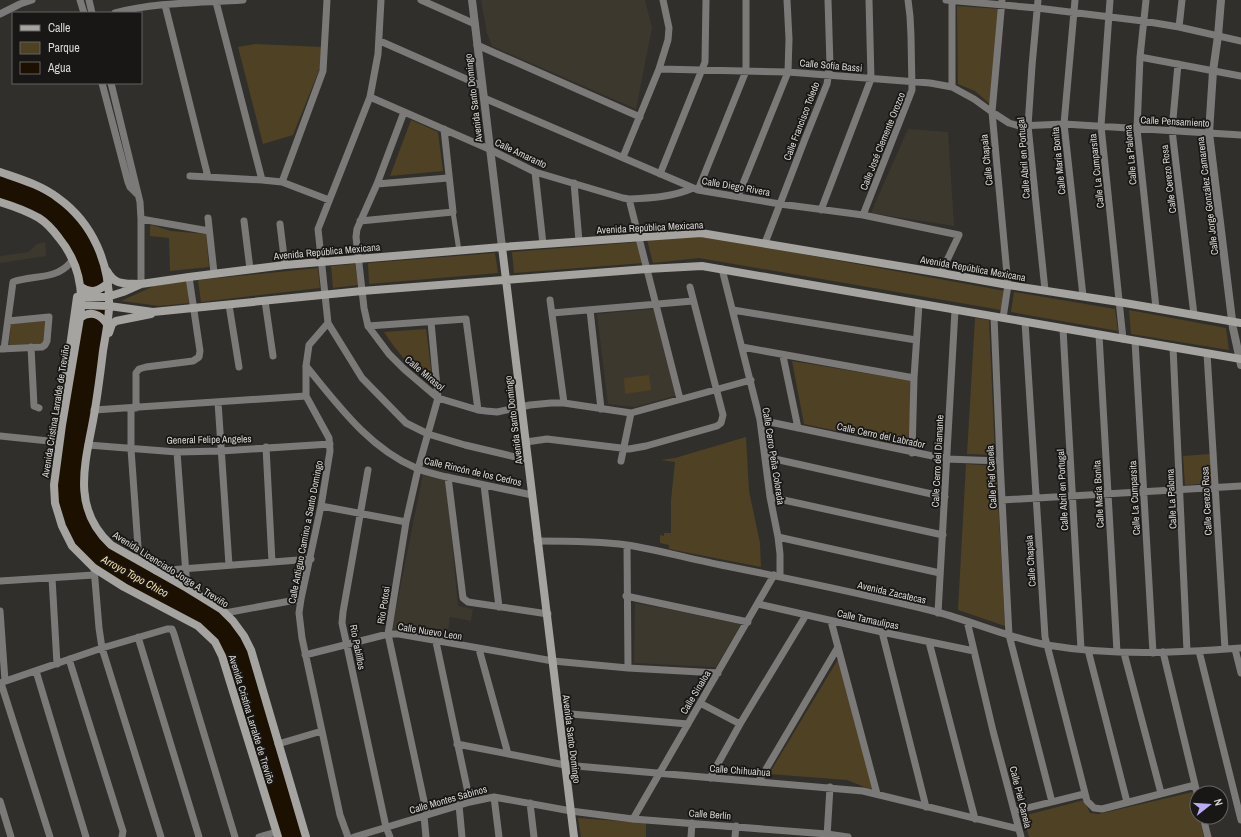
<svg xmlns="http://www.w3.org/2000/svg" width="1241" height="837" font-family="'Archivo Narrow',sans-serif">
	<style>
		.built { fill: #3d382e }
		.green { fill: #4f4124 }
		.water { fill: #1c1100 }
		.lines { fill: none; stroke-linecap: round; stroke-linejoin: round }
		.pedestrian { stroke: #7b7a78; stroke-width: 5 }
		.minor { stroke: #7b7a78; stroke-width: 7 }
		.tertiary { stroke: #7b7a78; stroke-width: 8 }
		.secondary { stroke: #a6a4a0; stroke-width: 8 }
		.labels { text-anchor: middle; stroke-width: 3.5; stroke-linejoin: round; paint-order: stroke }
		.street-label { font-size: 10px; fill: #d8d6d3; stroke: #181715 }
		.water-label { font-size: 11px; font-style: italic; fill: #fbdfa6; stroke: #181715 }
	</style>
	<rect width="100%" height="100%" fill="#312f2b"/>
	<path class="built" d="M481,0H645L652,28L636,109L492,46L487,33Z
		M908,129L948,132L954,226L871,213Z
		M45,242L46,256L0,263V256L29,252L37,244Z
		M654,309L677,395L635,407L608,404L597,314Z
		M423,474L446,479L458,606L473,609L471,621L450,617L447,638L392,629Z
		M635,603L662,608L741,624L716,667L634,663Z"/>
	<path class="green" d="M957,6L1000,9L991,105L975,91L958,84Z
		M255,44L322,47V63L293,135L263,144L238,47Z
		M411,120L438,132L443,171L390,176Z
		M152,225L171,231L206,234L209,267L170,271L169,238L150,236V226Z
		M703,236L1005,291L1001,310L699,258L653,263L647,240Z
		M638,242L644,263L514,273L512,252Z
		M495,253L498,273L369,284L368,263Z
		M355,264L358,285L333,288L331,266Z
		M318,268L320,288L201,302L198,280Z
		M187,281L189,303L160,306L121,301L154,286Z
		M1014,292L1115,309L1118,331L1011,312Z
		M1129,310L1226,328L1229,350L1131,334Z
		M975,318L989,320L995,455L967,454Z
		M48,320L45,343L9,345L11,324Z
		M426,329L433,384C415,374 395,349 384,332Z
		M792,361L912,381L908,446L804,424Z
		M649,375L651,390L625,394L624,378Z
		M746,437L749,491L760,543L761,567L669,549V545L660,543V535L664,536V533H671V500L675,462L661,460L675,458Z
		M1210,454L1212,483L1185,485L1183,456Z
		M966,464L996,466L1005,626L958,610Z
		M840,656L875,791L847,780L769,774Z
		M1193,792L1197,808V817H1199L1204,837H1029L1023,816L1084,800L1090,813L1099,814Z
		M578,818L646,823V837H581Z"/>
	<path class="water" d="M0,172L53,195L95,241L109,297L84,495L102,537L221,609L244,636L306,837H278L222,656L205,631L124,587L76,551L55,503L79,275L48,225L0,202Z"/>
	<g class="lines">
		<path class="pedestrian" d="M453,212L459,251"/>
		<path class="minor" d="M80,0L84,13
			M89,0L92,13
			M381,0L378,54L370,97L318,229L328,323L362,378L406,423L428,434L465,445L528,460
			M421,0L475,24
			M946,0L1037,8L1143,21L1179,27L1241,41
			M1002,0L992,112L1008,285L1003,318
			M1038,0L1032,66L1028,126L1045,290
			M1075,0L1064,124L1083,296
			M1110,0L1101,126L1123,339
			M1146,0L1140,57L1137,129L1156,308
			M952,1V87
			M216,2L262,180
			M165,5L208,177
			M115,13C156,2 200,3 243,0
			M0,14L20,4L32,0
			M1179,27L1182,0
			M380,41L482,86
			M477,45L640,117
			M1140,57L1241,76
			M1178,64L1172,130L1194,315
			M659,69L788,72L930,83L952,87L974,99L992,112L1009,123L1019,126L1064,124L1241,135
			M102,83L128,182L130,187L137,194
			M111,83L140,202L141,219V284
			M370,97L489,149L535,172L623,198L629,199C650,198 673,197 693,188
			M484,98L698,190L780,204L863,215L959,235L941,273
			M404,112L377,184L357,229L356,237L364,308L368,326L389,354L404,369L438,398L478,410L486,411L497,412L530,405L551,403H564L631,413L751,380
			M623,157L659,69L668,40L669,28L663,0
			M535,172L543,244
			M660,174L705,62L706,0
			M190,176L262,180L282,182L329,200
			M282,182L323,71L327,0
			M574,183L579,241
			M377,184L448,178
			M698,190L746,71V0
			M738,196L788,72L789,39L787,0
			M629,199L680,399
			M821,210L871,79L869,0
			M863,215L912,90L911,36L910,16L908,0
			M208,218L214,273
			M141,219L209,231
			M244,221L250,269
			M360,221L453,212L444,129
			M280,224L285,265
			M765,243L805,139L827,84L830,65L828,0
			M722,269L760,420L770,497L778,537L780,554V577
			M550,300L564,403
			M265,301L273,356
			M229,305L239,367
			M590,310L601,409
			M733,310L916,340
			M552,313L693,301
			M994,317L1000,461L1009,635L1052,802
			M1025,322L1045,637L1087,801L1094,808L1102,809L1195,785
			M328,323L309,345L306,366V396L329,438L330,451L321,506L301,599L299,613L302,638L340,815L348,837
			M368,326L466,319L478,410
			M1063,329L1081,649
			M1099,335L1117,652
			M1135,341L1153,653
			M31,347L34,406L39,408
			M742,347L914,378
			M1173,347L1187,651
			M0,349L42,347L45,345L47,341L49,317L8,321
			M4,349L13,282C32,275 56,280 70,263
			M1207,353L1225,649
			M783,356L798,428
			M306,366C338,405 369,448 416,468C430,474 446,477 461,480C484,485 508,490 532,495
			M218,402L229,565
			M131,408V449L139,561
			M136,408V373L139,369L146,367L193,361L199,357L200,351L189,277
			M94,410L306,396
			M760,420L947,459L1000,461
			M0,436L59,442
			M526,442L547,439L629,449L646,446L717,426L721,423L723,415L690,287
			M88,445L177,452L221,451L330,444
			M266,447L272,562
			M177,452L187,588
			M912,453L914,378L919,304
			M766,457L945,497
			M621,461L631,413
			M368,470L343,612L342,623L386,827L390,837
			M448,477L463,598L468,602L548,614
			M484,485L499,607
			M770,497L943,535
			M1002,500L1241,486
			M321,506L406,522
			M778,537L940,573
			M537,541C567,541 598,541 627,545C660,550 693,560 726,566C796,580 867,595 937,612C974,622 1009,638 1047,645C1112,656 1176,653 1241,648
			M627,545L628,668
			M94,568L99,628L102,648L161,837
			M156,571L311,559
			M52,578L57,664
			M0,581L94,575
			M626,596L748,622
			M758,604L882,632L974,651
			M0,611L5,681
			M225,613L301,599
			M938,613L955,310
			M831,621L877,794
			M967,621L993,731L1021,837
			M882,632L926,807
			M138,637L199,837
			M436,642L470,802
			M929,642L975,819
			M479,649L508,754
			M1235,649L1241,673
			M1088,650L1127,802
			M1199,651L1241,820
			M1163,652L1197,793
			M1124,653L1161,793
			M305,655L388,634H399L553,661L628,668L718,673
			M69,659L121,825L123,831L122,837
			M36,671L86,837
			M0,683L102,648L167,629H172L174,634L235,837
			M1,683L50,837
			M700,703L740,724
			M559,713L688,724
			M278,744L322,731
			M457,744L565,765L863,791L1019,829
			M710,778L740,724L806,615
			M759,781L838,647
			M494,797L499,837
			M0,801L11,837
			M530,803L534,837
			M459,805L462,837
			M1015,811L1084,794
			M427,815L388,634L406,522L418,469L438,398L431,322
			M424,816L426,837
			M1203,817L1208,837
			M633,819L774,575
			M259,837L276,832
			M354,837L470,802L494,797L571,811L633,819L827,834L848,837
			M691,837L692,823
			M735,837L736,826
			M827,837L830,787"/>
		<path class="tertiary" d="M472,0L502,247
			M1221,0L1218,36L1213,71L1209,133L1233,328L1241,365"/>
		<path class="secondary" d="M0,172C20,179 41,185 58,198C93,223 110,264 109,306C109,319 105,338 103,351C100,376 97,401 92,426C83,471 74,511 111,545L187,588L221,609L233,621L244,636L251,650L306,837
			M0,202C13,206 27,211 39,218C47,223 53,230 59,238C78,261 84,288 80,318L62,425L54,485L55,503L62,526L72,546L94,568L124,587L198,626L215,642L222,656L278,837
			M502,247L574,837
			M107,271C115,286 125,283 140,284
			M81,287C91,294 99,291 108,283
			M82,297H107L123,292L141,284L189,277L285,265L502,247L701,233L941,273L1008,285L1119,302L1241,323
			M82,305L109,306L153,312L362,291L647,269L702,266L1241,359
			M80,318C90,310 100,314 107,324
			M109,333L112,324L116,321L151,314
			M66,375L77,297"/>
	</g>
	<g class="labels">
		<g class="street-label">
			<text transform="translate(831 65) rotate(5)" y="4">Calle Sofía Bassi</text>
			<text transform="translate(473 98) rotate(-97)" y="4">Avenida Santo Domingo</text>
			<text transform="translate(801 121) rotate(-69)" y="4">Calle Francisco Toledo</text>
			<text transform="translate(1175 121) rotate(3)" y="4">Calle Pensamiento</text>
			<text transform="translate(882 141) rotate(-68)" y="4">Calle José Clemente Orozco</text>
			<text transform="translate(521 153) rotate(25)" y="4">Calle Amaranto</text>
			<text transform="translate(1130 155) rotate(-95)" y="4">Calle La Paloma</text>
			<text transform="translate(1023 158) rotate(-94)" y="4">Calle Abril en Portugal</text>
			<text transform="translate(986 160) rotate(-96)" y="4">Calle Chapala</text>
			<text transform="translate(1058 161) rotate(-96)" y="4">Calle María Bonita</text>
			<text transform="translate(1096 171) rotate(-96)" y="4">Calle La Cumparsita</text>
			<text transform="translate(1168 179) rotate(-97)" y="4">Calle Cerezo Rosa</text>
			<text transform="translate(736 186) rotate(10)" y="4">Calle Diego Rivera</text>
			<text transform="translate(1207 196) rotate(-97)" y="4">Calle Jorge González Camarena</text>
			<text transform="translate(650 227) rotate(-3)" y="4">Avenida República Mexicana</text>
			<text transform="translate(327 251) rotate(-5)" y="4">Avenida República Mexicana</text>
			<text transform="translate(973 268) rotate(10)" y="4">Avenida República Mexicana</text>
			<text transform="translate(425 373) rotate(40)" y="4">Calle Mirasol</text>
			<text transform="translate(55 411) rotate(-81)" y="4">Avenida Cristina Larralde de Treviño</text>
			<text transform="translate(513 420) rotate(-97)" y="4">Avenida Santo Domingo</text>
			<text transform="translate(881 435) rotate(12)" y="4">Calle Cerro del Labrador</text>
			<text transform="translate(209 439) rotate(-1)" y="4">General Felipe Angeles</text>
			<text transform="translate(774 456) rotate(81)" y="4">Calle Cerro Peña Colorada</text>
			<text transform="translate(937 461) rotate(-87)" y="4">Calle Cerro del Diamante</text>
			<text transform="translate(473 471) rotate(13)" y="4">Calle Rincón de los Cedros</text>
			<text transform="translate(991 477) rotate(-93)" y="4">Calle Piel Canela</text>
			<text transform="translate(1062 490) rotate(-93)" y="4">Calle Abril en Portugal</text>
			<text transform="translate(1098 494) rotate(-93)" y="4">Calle María Bonita</text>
			<text transform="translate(1134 498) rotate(-93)" y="4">Calle La Cumparsita</text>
			<text transform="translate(1171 499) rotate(-93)" y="4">Calle La Paloma</text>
			<text transform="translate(1206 501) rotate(-93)" y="4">Calle Cerezo Rosa</text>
			<text transform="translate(305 532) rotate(-79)" y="4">Calle Antiguo Camino a Santo Domingo</text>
			<text transform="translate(1030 561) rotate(-94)" y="4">Calle Chapala</text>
			<text transform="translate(171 569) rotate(32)" y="4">Avenida Licenciado Jorge A. Treviño</text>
			<text transform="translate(892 592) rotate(13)" y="4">Avenida Zacatecas</text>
			<text transform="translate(383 605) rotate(-81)" y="4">Rio Potosi</text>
			<text transform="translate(868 619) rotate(12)" y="4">Calle Tamaulipas</text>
			<text transform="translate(430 631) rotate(9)" y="4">Calle Nuevo Leon</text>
			<text transform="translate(358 647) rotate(79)" y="4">Rio Pablillos</text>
			<text transform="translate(695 692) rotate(-59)" y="4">Calle Sinaloa</text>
			<text transform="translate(252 719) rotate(73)" y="4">Avenida Cristina Larralde de Treviño</text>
			<text transform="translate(572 739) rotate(83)" y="4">Avenida Santo Domingo</text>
			<text transform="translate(740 770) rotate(4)" y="4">Calle Chihuahua</text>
			<text transform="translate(1021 797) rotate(76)" y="4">Calle Piel Canela</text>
			<text transform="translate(448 799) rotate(-16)" y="4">Calle Montes Sabinos</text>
			<text transform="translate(710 814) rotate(4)" y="4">Calle Berlín</text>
		</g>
		<g class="water-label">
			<text transform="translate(135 576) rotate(29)" y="4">Arroyo Topo Chico</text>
		</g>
	</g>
	<rect x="12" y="12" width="130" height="72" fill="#181715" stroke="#656361"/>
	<rect x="20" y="25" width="20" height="6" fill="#a6a4a0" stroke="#656361"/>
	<text x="48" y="32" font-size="12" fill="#d8d6d3">Calle</text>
	<rect x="20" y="42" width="20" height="12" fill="#4f4124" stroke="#656361"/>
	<text x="48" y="52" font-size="12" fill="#d8d6d3">Parque</text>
	<rect x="20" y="62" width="20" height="12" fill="#1c1100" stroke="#656361"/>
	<text x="48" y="72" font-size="12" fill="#d8d6d3">Agua</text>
	<g transform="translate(1209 805) rotate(73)"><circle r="19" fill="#181715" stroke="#656361"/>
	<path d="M0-3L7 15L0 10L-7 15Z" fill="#bcaaf6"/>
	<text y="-6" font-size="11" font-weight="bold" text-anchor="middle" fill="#d8d6d3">N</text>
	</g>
</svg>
